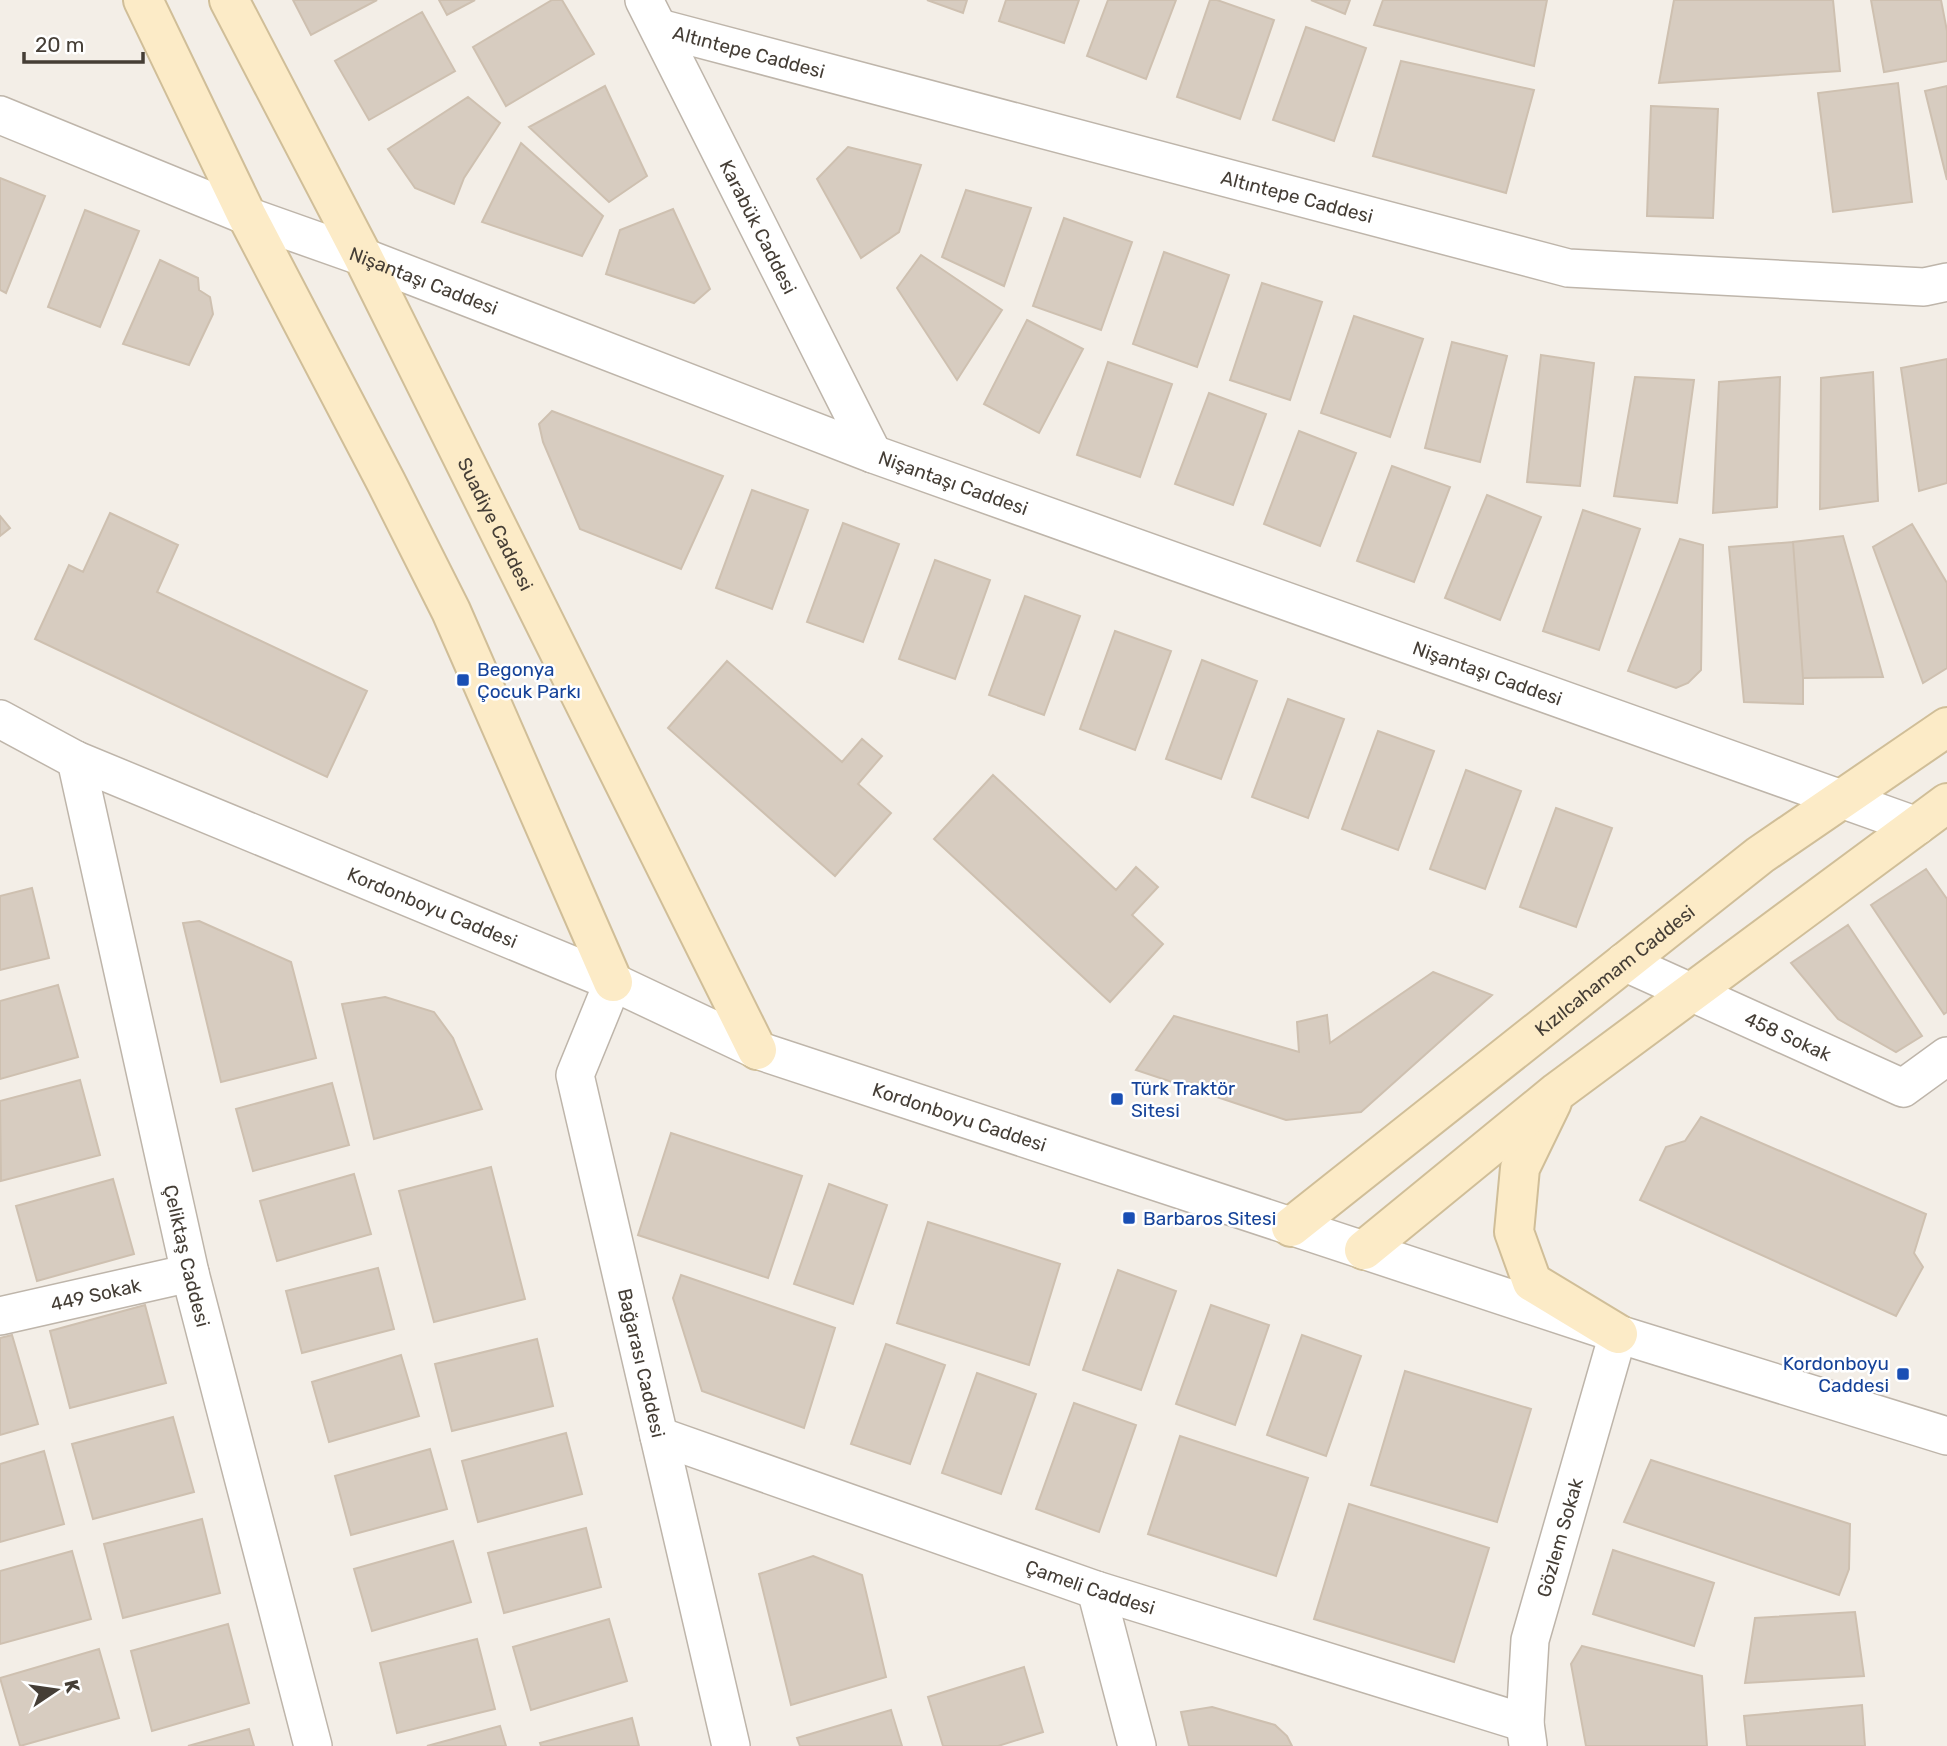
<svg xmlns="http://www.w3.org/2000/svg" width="1947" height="1746" font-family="Rubik,sans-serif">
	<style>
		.building { fill: #d7ccc0; stroke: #cec0b0; stroke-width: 2 }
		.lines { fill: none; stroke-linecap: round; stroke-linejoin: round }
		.street-casing { stroke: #beb5aa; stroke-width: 40 }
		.secondary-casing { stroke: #d0be98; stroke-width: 42 }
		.street { stroke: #fff; stroke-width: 37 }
		.secondary { stroke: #fcebc7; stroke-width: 38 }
		.transit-dot { fill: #1a4fb4; stroke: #fff; stroke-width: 2.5 }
		.labels { text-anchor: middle; stroke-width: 5; stroke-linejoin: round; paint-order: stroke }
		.street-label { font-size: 19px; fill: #453e36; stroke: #fff }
		.transit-label { font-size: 19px; fill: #164399; stroke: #fff; text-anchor: start }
	</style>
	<rect width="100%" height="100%" fill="#f3eee7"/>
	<path class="building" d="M293,0H377L311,35Z
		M439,0H475L447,15Z
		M552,0H562L594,54L506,106L473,47Z
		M927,0H967L963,13Z
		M1006,0H1079L1064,43L999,21Z
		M1108,0H1176L1146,79L1087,56Z
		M1210,0H1217L1274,20L1240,119L1177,97Z
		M1311,0H1350L1345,14Z
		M1383,0H1547L1534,66L1374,25Z
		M1674,0H1833L1840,71L1659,83Z
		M1871,0H1941L1947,31V61L1884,72Z
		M422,12L455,71L369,120L335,61Z
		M1306,27L1366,48L1334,141L1273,120Z
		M1401,61L1534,90L1506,193L1373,156Z
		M1898,83L1912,202L1833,212L1818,93Z
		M605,86L647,176L609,202L529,127Z
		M1947,86V180L1925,91Z
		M468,97L500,123L464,178L454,204L415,188L388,149Z
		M1651,106L1718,109L1713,218L1647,216Z
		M521,143L603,216L582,256L482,222Z
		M848,147L921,165L899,232L861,258L817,179Z
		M0,178L45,196L6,293L0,290Z
		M966,190L1031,208L1004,286L942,257Z
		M673,209L710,289L694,303L606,274L620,230Z
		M85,210L139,231L100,327L48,307Z
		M1064,218L1132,242L1101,330L1033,306Z
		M1164,252L1229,275L1197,367L1133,344Z
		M921,255L1002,310L957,380L897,288Z
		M160,260L198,278L199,290L210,297L213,314L189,365L123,344Z
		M1262,283L1322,302L1290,400L1230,380Z
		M1354,316L1423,339L1390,437L1321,413Z
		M1027,320L1083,349L1039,433L984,404Z
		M1452,342L1507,356L1480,462L1425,448Z
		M1541,355L1594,363L1580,486L1527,482Z
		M1947,359V483L1919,491L1901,368Z
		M1108,362L1172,384L1140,477L1077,455Z
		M1873,372L1878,501L1820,509L1821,378Z
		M1635,377L1694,380L1677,503L1614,496Z
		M1780,377L1777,507L1713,513L1719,382Z
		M1209,393L1266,414L1233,505L1175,484Z
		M552,411L723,476L681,569L580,529L543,442L539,424Z
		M1299,431L1356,453L1320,546L1264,524Z
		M1392,466L1450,487L1414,582L1357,561Z
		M752,490L808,510L772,609L716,588Z
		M1487,495L1541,517L1500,620L1445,598Z
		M1583,510L1640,529L1599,650L1543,631Z
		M110,513L178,545L157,592L367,691L327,777L35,639L69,565L83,572Z
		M0,516L10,528L0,536Z
		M843,523L899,544L863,642L807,622Z
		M1912,524L1947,583V668L1923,683L1873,547Z
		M1843,536L1883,677L1803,678L1793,542Z
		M1680,539L1703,545L1701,670L1688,683L1676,688L1628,671Z
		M1793,542L1803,678V704L1744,702L1729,547Z
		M935,560L990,580L955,679L899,659Z
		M1025,596L1080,616L1044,715L989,695Z
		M1115,631L1171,651L1135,750L1080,729Z
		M1202,660L1257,681L1221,779L1166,759Z
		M727,661L842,762L862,739L882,756L858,784L891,813L835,876L668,728Z
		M1288,699L1344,719L1308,818L1252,797Z
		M1378,731L1434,751L1398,850L1342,829Z
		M1466,770L1521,791L1485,889L1430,869Z
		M993,775L1116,890L1136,867L1158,887L1132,915L1163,944L1110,1002L934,839Z
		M1556,808L1612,828L1576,927L1520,907Z
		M1926,869L1947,899V1012L1944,1014L1871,905Z
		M32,888L49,958L0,970V896Z
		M199,921L291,962L316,1058L221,1082L183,923Z
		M1848,925L1922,1036L1896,1052L1838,1019L1791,963Z
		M1433,972L1492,995L1361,1112L1286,1120L1136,1070L1174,1016L1299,1052L1297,1022L1327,1015L1330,1043Z
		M58,985L78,1057L0,1079V1001Z
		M385,997L434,1012L453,1038L482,1109L374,1139L342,1004Z
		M80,1080L100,1155L1,1181L0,1101Z
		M332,1083L349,1145L253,1171L236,1109Z
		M1701,1117L1926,1214L1914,1253L1923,1267L1896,1316L1640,1200L1666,1147L1685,1141Z
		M671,1133L802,1176L768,1278L638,1235Z
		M491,1167L525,1299L434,1322L399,1191Z
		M354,1174L371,1234L277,1261L260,1201Z
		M113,1179L134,1254L37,1281L16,1206Z
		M829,1184L887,1205L853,1304L794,1284Z
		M928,1222L1060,1264L1029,1365L897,1323Z
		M378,1268L394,1329L302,1353L286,1291Z
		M1118,1270L1176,1291L1141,1390L1083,1370Z
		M681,1275L835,1328L804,1428L702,1391L673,1298Z
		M145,1305L166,1383L70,1408L50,1331Z
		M1211,1305L1269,1325L1235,1425L1176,1404Z
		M12,1335L38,1424L0,1435V1338Z
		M1302,1335L1361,1356L1326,1456L1267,1435Z
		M537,1339L553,1406L452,1431L435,1364Z
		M886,1344L945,1365L910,1464L851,1444Z
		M401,1355L419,1416L329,1442L312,1382Z
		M1405,1371L1531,1409L1497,1522L1371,1485Z
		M977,1373L1036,1394L1001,1494L942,1473Z
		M1074,1403L1136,1425L1099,1532L1036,1509Z
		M173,1417L194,1492L93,1519L72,1444Z
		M566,1433L582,1494L478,1522L462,1461Z
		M1180,1436L1308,1478L1276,1576L1148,1534Z
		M430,1449L447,1509L351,1535L335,1476Z
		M44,1451L64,1524L0,1542V1464Z
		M1651,1460L1850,1524L1849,1569L1839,1595L1624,1522Z
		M1349,1504L1489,1548L1454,1662L1314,1619Z
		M202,1519L220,1593L123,1618L104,1544Z
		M586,1528L601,1587L504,1613L488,1553Z
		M453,1541L471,1602L372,1631L354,1569Z
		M1613,1550L1714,1583L1694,1646L1593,1614Z
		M72,1551L91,1619L0,1644V1571Z
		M813,1556L862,1575L886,1677L791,1705L759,1574Z
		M1855,1612L1864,1676L1745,1683L1755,1618Z
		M609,1619L627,1681L531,1710L513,1647Z
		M228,1624L249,1703L152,1731L131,1651Z
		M477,1639L495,1709L397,1733L380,1663Z
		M1582,1646L1702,1676L1707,1746H1586L1571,1664Z
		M99,1649L119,1718L20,1746L0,1678Z
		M1024,1667L1043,1732L998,1746H943L928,1697Z
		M1862,1705L1865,1746H1747L1744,1716Z
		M1212,1707L1275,1725L1287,1736L1292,1746H1189L1181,1712Z
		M891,1710L902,1746H800L797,1738Z
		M632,1718L639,1746H541L540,1743Z
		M500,1726L506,1746H427Z
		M249,1729L254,1746H188Z"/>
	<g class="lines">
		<defs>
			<g id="street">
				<path id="s1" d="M644,0L873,454"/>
				<path id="s2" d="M659,28L1568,268L1924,287L1947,282"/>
				<path id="s3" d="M0,115L247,216L363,257L873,454L1917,826"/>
				<path id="s4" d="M0,719L76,760L613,982L757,1050L1618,1334L1947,1436"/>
				<path id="s5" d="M76,760L190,1273L313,1746"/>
				<path id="s6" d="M1624,962L1903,1088L1947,1056"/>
				<path id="s7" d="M613,982L575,1075L731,1746"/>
				<path id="s8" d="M0,1316L190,1273"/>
				<path id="s9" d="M659,1436L1096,1590L1525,1723"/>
				<path d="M1096,1590L1137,1746"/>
				<path id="s10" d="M1528,1745L1525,1723L1530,1640L1618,1334"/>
			</g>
			<g id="secondary">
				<path d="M143,0L247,216L386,482L451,611L613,982"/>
				<path id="s11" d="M229,0L363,257L757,1050"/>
				<path d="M1552,1102L1520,1168L1514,1232L1532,1282L1618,1334"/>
				<path id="s12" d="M1291,1227L1760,855L1947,727"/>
				<path d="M1364,1250L1557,1092L1947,803"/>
			</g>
		</defs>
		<use href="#street" class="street-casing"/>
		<use href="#secondary" class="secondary-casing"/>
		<use href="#street" class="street"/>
		<use href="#secondary" class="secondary"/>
	</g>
	<g class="transit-dot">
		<rect x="456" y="673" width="14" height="14" rx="3.5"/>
		<rect x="1110" y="1092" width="14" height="14" rx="3.5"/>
		<rect x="1122" y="1211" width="14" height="14" rx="3.5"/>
		<rect x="1896" y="1367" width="14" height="14" rx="3.5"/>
	</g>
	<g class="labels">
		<g class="street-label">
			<text dy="7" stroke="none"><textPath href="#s2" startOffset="93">Altıntepe Caddesi</textPath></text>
			<text dy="7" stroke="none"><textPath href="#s2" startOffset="660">Altıntepe Caddesi</textPath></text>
			<text dy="7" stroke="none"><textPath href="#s1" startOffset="254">Karabük Caddesi</textPath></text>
			<text dy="7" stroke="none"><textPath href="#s3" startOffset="455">Nişantaşı Caddesi</textPath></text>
			<text dy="7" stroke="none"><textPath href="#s3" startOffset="1022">Nişantaşı Caddesi</textPath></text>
			<text dy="7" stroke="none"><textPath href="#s11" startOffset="588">Suadiye Caddesi</textPath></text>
			<text dy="7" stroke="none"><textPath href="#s3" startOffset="1589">Nişantaşı Caddesi</textPath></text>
			<text dy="7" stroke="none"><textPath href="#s4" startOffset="472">Kordonboyu Caddesi</textPath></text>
			<text dy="7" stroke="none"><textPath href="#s12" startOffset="413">Kızılcahamam Caddesi</textPath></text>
			<text dy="7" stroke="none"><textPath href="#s6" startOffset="180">458 Sokak</textPath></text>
			<text dy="7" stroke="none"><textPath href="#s4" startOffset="1040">Kordonboyu Caddesi</textPath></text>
			<text dy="7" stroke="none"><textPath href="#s5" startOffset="508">Çeliktaş Caddesi</textPath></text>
			<text dy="7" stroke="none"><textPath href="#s8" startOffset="98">449 Sokak</textPath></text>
			<text dy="7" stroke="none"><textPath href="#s7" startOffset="396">Bağarası Caddesi</textPath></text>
			<text dy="7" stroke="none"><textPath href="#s10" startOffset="212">Gözlem Sokak</textPath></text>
			<text dy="7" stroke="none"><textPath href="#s9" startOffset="457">Çameli Caddesi</textPath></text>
		</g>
		<g class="transit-label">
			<text x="477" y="676">Begonya<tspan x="477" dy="22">Çocuk Parkı</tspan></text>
			<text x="1131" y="1095">Türk Traktör<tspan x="1131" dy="22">Sitesi</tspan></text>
			<text x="1143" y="1225">Barbaros Sitesi</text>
			<text x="1889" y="1370" text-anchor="end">Kordonboyu<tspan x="1889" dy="22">Caddesi</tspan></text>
		</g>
	</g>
	<g transform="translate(56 1690) rotate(77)" stroke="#ffffff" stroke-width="5" paint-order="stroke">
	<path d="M0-5L12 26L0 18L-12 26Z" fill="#453e36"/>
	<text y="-10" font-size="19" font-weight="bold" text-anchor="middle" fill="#453e36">K</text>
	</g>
	<path d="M24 52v10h119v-10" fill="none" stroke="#453e36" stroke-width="3.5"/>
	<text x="35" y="52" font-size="21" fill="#453e36" stroke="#ffffff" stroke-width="5" paint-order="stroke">20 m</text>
</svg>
